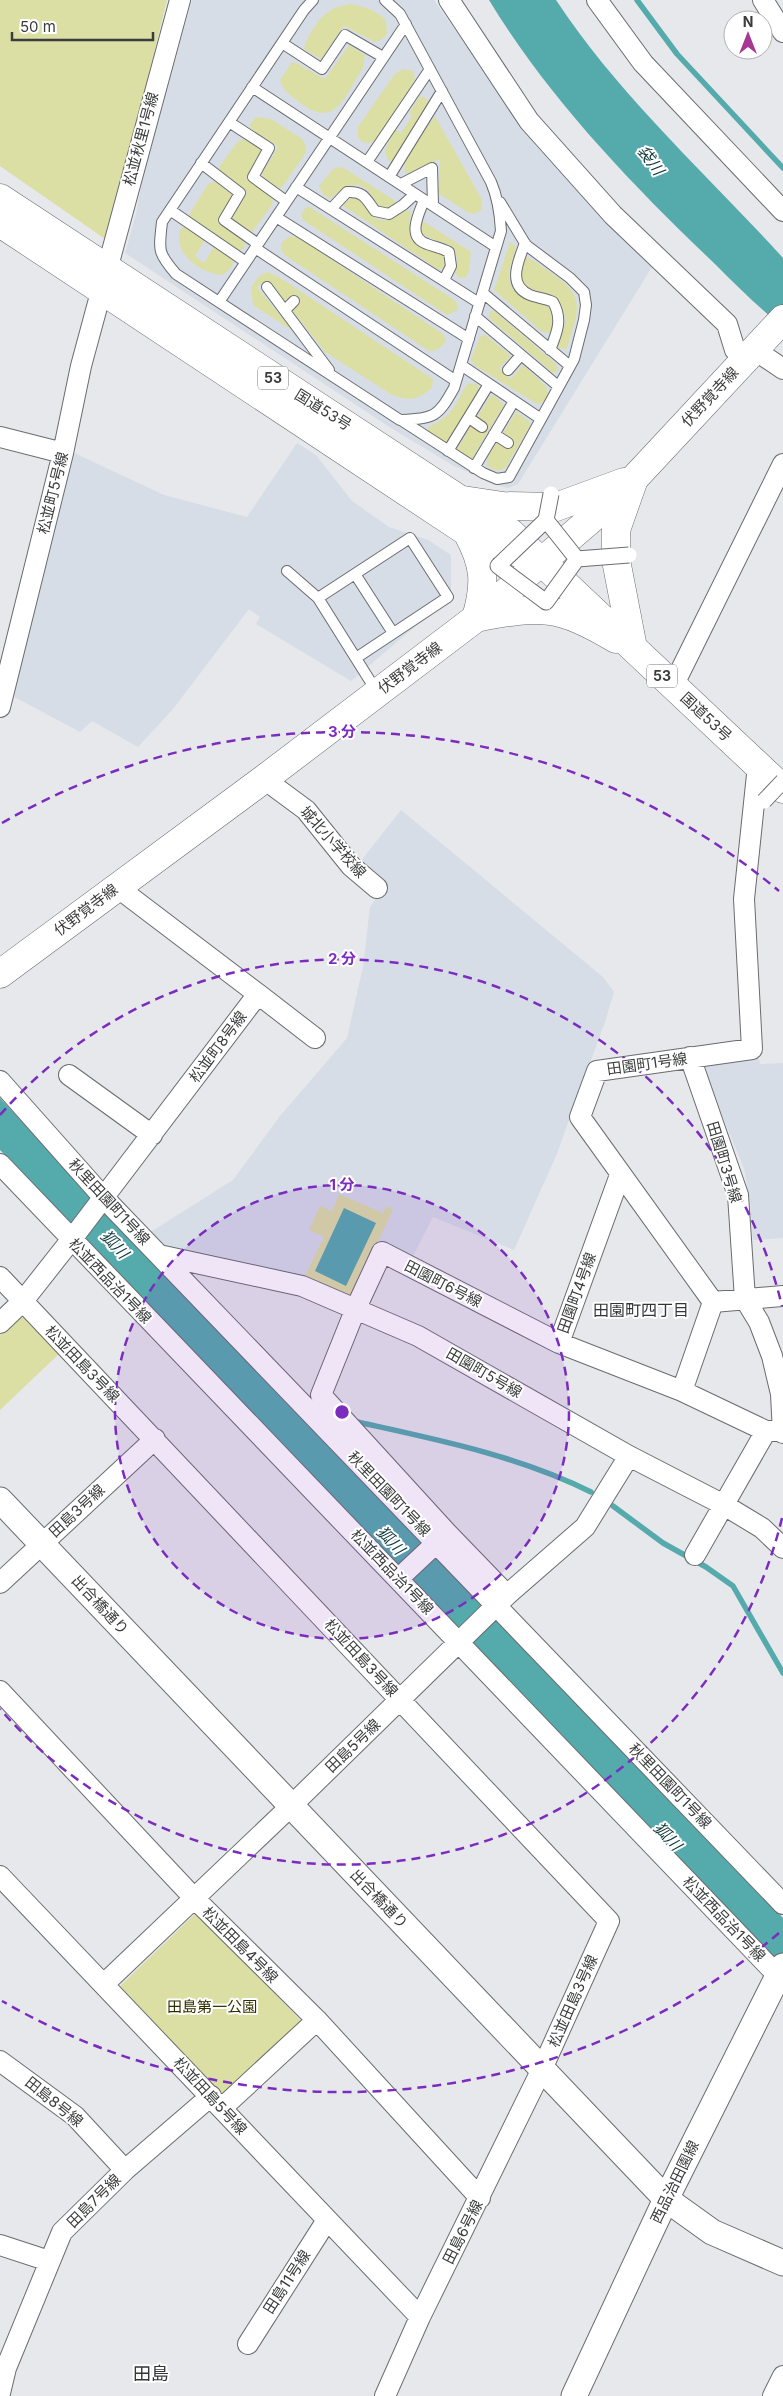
<svg xmlns="http://www.w3.org/2000/svg" width="783" height="2396" font-family="Inter,'Noto Sans JP',sans-serif">
	<style>
		.built { fill: #d6dde7 }
		.green { fill: #dcdfa4 }
		.water { fill: #55aaac }
		.lines { fill: none; stroke-linecap: round; stroke-linejoin: round }
		.stream { stroke: #55aaac; stroke-width: 5.5 }
		.service-casing { stroke: #6a6c6f; stroke-width: 12 }
		.minor-casing { stroke: #6a6c6f; stroke-width: 22 }
		.tertiary-casing { stroke: #6a6c6f; stroke-width: 27 }
		.secondary-casing { stroke: #6a6c6f; stroke-width: 29 }
		.trunk-casing { stroke: #6a6c6f; stroke-width: 29 }
		.service { stroke: #fff; stroke-width: 10 }
		.minor { stroke: #fff; stroke-width: 20 }
		.tertiary { stroke: #fff; stroke-width: 25 }
		.secondary { stroke: #fff; stroke-width: 28 }
		.trunk { stroke: #fff; stroke-width: 28 }
		.pedestrian-bridge-casing { stroke: #6a6c6f; stroke-width: 17; stroke-linecap: butt }
		.pedestrian-bridge { stroke: #fff; stroke-width: 15 }
		.ring { fill: none; stroke: #7b2cbf; stroke-width: 2.5; stroke-dasharray: 9 6 }
		.labels { text-anchor: middle; stroke-width: 4; stroke-linejoin: round; paint-order: stroke }
		.shield { fill: #fff; stroke: #767677; stroke-width: 1 }
		.shield-label { font-size: 14px; font-weight: bold; fill: #3b3c3d }
		.street-label { font-size: 15px; fill: #3b3c3d; stroke: #fff }
		.park-label { font-size: 15px; fill: #2f3000; stroke: #fff }
		.water-label { font-size: 16px; font-style: italic; fill: #0f393a; stroke: #fff }
		.neighbourhood-label { font-size: 16px; fill: #333537; stroke: #fff }
		.quarter-label { font-size: 18px; fill: #333537; stroke: #fff }
		.centre { fill: #7b2cbf; stroke: #fff; stroke-width: 2.5 }
		.ring-label { font-size: 15px; text-anchor: middle; font-weight: bold; fill: #7b2cbf; stroke: #fff; stroke-width: 4; stroke-linejoin: round; paint-order: stroke }
	</style>
	<rect width="100%" height="100%" fill="#e6e8ec"/>
	<path class="built" d="M192,0H434L536,146L599,215L652,267L518,484L508,488L495,484L454,466L391,428L125,253L136,214L144,172Z
		M297,443L316,455L352,501L389,527L428,540L451,555V598L447,603L417,625L351,681L256,624L260,617L249,609L173,709L138,747L92,721L80,732L11,695L70,451L164,495L247,517Z
		M401,810L603,977L614,992L605,1022L556,1156L514,1250L433,1217L411,1260L381,1245L352,1300L167,1252L149,1233L233,1180L280,1116L347,1038L363,967L370,907L383,888L360,862Z
		M758,1054L760,1064L783,1063V1238L753,1240L750,1201L744,1168L708,1082L703,1063Z"/>
	<path class="green" d="M0,0H167L108,241L0,166Z
		M349,4C364,6 375,10 386,20L387,34L381,40L375,42L344,26L321,59L304,49C307,36 320,15 333,9C337,6 344,6 349,4Z
		M349,45L365,55L363,68C346,93 337,129 303,105C293,97 284,93 280,80L292,62L298,64L325,79Z
		M403,69L413,71L415,80L376,140L369,143L362,142L358,137V127L394,75Z
		M419,97H424L429,101L428,104L395,158L390,162L387,159L385,150L395,129L401,133L412,116L409,113Z
		M435,116L481,198L482,210L474,214L467,212L438,193L440,159L408,174L404,171L406,158Z
		M256,117L271,119L302,139L306,146L305,154L283,186L279,189L263,177L262,173L278,147L251,129L250,124Z
		M243,139L261,149L262,152L246,179L270,195L273,200L272,205L252,232L231,220L247,192L219,170V167L238,141Z
		M342,167L394,200L396,203L388,209L381,208C376,203 373,197 369,192C355,176 341,191 329,199L323,194L319,186L334,168Z
		M212,182L217,183L233,195L217,222L242,240L245,244L244,249L237,251L191,219L189,215L208,184Z
		M354,196C366,199 366,217 381,220C393,223 400,209 411,211C411,216 409,221 409,227C409,248 429,248 444,255L445,266L440,270L436,268L342,205Z
		M308,206L456,301L458,310L447,315L303,220L301,213Z
		M423,221L471,252L469,271L466,278H459L455,273C463,239 444,247 422,234L420,230Z
		M184,227L205,240L195,256L204,263L215,245L234,258L232,266L223,275C201,274 171,253 181,228Z
		M290,236L299,238L443,334L446,340C443,347 438,351 429,351L286,256L282,252L281,243Z
		M510,242L516,246C515,256 509,266 509,276C512,315 564,286 551,333L542,332L494,290Z
		M527,257C537,262 545,269 554,275C588,298 577,313 567,348L565,349L558,348C558,338 565,330 565,320C565,294 542,296 526,286L521,276L524,258Z
		M267,272L279,277L433,379L432,388C417,400 411,402 392,395L325,352L292,310L301,301L296,294L284,301L267,280L257,287L293,331L253,305L251,287L259,276Z
		M493,310L556,364L558,371L553,373L489,318V313Z
		M484,334L511,356L499,368L511,379L523,365L546,386L548,396L542,403L537,404L474,365L471,359L480,337Z
		M469,383L477,384L479,390L449,441L445,443L429,433L428,427C442,421 451,414 458,400C462,393 463,388 469,383Z
		M491,395L495,396L504,405L471,460L458,452L457,449L471,426L483,432L488,424L477,417Z
		M516,412L529,421L530,426L506,467C499,473 495,470 487,466V458L497,442L508,449L514,440L503,433Z
		M339,1194L383,1213L386,1206L393,1210L351,1298L305,1276L324,1237L309,1230L320,1206L332,1211Z
		M18,1318H26L60,1353L0,1410V1335Z
		M197,1912L302,2022L223,2098L118,1988Z"/>
	<path class="water" d="M489,0H556C619,96 706,173 783,258V327C759,308 738,287 716,265C633,186 549,99 489,0Z
		M0,1098L163,1274L783,1918V1968L0,1150Z
		M344,1208L376,1223L346,1286L315,1271Z"/>
	<g class="lines">
		<path class="stream" d="M637,0L677,54L783,168
			M353,1421C434,1439 517,1455 591,1492
			M613,1506L663,1543L706,1567L733,1586L783,1673"/>
		<defs>
			<path id="service" d="M313,0L304,10L162,222C159,250 157,252 176,274L400,420C435,418 437,418 454,388L501,231C500,213 498,198 491,182L400,14L385,0
				M282,43L322,69L345,35L383,57
				M252,87L496,247
				M229,122L269,148L253,177L286,201
				M367,162L430,69
				M201,163L240,193L224,220L258,244
				M389,177L442,91
				M401,184L432,168L433,205
				M296,187L479,303
				M424,200C419,214 406,237 427,244C435,247 442,248 449,252L451,266L444,280
				M331,209L347,192C364,191 366,199 375,211L389,214L403,205L415,194
				M170,210L246,262
				M276,217L469,339
				M525,243C519,260 506,285 530,295C537,298 545,298 553,302C563,319 557,333 550,350
				M255,248L456,381
				M267,287L329,370
				M483,293L570,366
				M219,302L406,24
				M285,310L294,301
				M475,316L558,386
				M461,365L541,419
				M508,370L521,355
				M469,418L482,427
				M401,420L483,473L497,479L509,477L574,359L584,320L586,305L584,292L570,278L526,245L500,202
				M494,434L508,443
				M448,451L489,384
				M474,468L514,401
				M287,571L318,598L377,692
				M355,574L393,633
				M318,598L410,538L448,597L356,658"/>
			<path id="minor" d="M449,0L529,121L613,215L727,324L735,350L745,360
				M597,0L643,63L783,211
				M763,0L783,32
				M755,350L783,369
				M0,437L63,453
				M673,686L783,464
				M0,707L63,453L81,366L180,0
				M264,779L306,810L351,866L377,888
				M258,994L315,1038
				M690,1057L738,1195L745,1299L759,1322L772,1356L781,1394L783,1433
				M69,1075L152,1135
				M0,1081L104,1198L783,1904
				M0,1164L783,1981
				M620,1175L559,1343L682,1391L766,1431H783
				M159,1255L302,1286L418,1336L629,1456L724,1505L762,1528L783,1548
				M0,1277L609,1921L542,2069L420,2317L385,2396
				M713,1302L783,1296
				M0,1323L23,1301L75,1235L258,994L117,887
				M682,1391L713,1302L580,1117L597,1071L752,1049L744,899L758,765
				M447,1533L507,1595
				M695,1555L766,1431
				M398,1579L447,1533L321,1395L356,1308L382,1252L559,1343
				M0,1583L155,1439
				M0,1691L194,1898L317,2020L480,2198
				M0,1876L420,2317
				M104,1984L290,1807L507,1595L585,1527L629,1456
				M0,2061L75,2116L125,2170
				M222,2108L317,2020
				M0,2245L49,2261
				M248,2344L327,2220
				M0,2393L6,2368L62,2232L125,2170L211,2096
				M773,2396L783,2376"/>
			<path id="tertiary" d="M0,1500L666,2199L712,2232L783,2263
				M574,2396L666,2199L783,1966"/>
			<path id="secondary" d="M463,500L503,506L556,507L624,482
				M476,618C541,605 559,605 616,639
				M0,974L264,779L476,618L618,496L783,319"/>
			<path id="trunk" d="M0,198L511,533L783,789
				M0,223L467,532L521,554
				M467,532C485,565 486,583 476,618
				M633,648L616,560V530L634,479"/>
		</defs>
		<use href="#service" class="service-casing"/>
		<use href="#minor" class="minor-casing"/>
		<use href="#tertiary" class="tertiary-casing"/>
		<use href="#secondary" class="secondary-casing"/>
		<use href="#trunk" class="trunk-casing"/>
		<use href="#service" class="service"/>
		<use href="#minor" class="minor"/>
		<use href="#tertiary" class="tertiary"/>
		<use href="#secondary" class="secondary"/>
		<use href="#trunk" class="trunk"/>
		<defs>
			<path id="pedestrian-bridge" d="M546,520L577,559L546,602L498,566Z
				M546,520L551,494
				M577,559L629,555
				M764,801L783,781"/>
		</defs>
		<use href="#pedestrian-bridge" class="pedestrian-bridge-casing"/>
		<use href="#pedestrian-bridge" class="pedestrian-bridge"/>
	</g>
	<circle cx="342" cy="1412" r="227" fill="#7b2cbf" fill-opacity=".12"/>
	<g class="ring">
		<circle cx="342" cy="1412" r="227"/>
		<path d="M782 1518A453 453 0 0 1 0 1709M0 1115A453 453 0 0 1 782 1306"/>
		<path d="M779 1933A680 680 0 0 1 2 2001M2 823A680 680 0 0 1 779 891"/>
	</g>
	<g class="labels">
		<g class="shield">
			<rect x="258" y="366.5" width="30" height="23" rx="4"/>
			<rect x="647" y="664.5" width="30" height="23" rx="4"/>
		</g>
		<g class="shield-label">
			<text x="273" y="383">53</text>
			<text x="662" y="681">53</text>
		</g>
		<g class="street-label">
			<text transform="translate(141 139) rotate(-75)" y="5">松並秋里1号線</text>
			<text transform="translate(710 397) rotate(-47)" y="5">伏野覚寺線</text>
			<text transform="translate(323 410) rotate(32)" y="5">国道53号</text>
			<text transform="translate(53 493) rotate(-76)" y="5">松並町5号線</text>
			<text transform="translate(410 668) rotate(-37)" y="5">伏野覚寺線</text>
			<text transform="translate(706 717) rotate(43)" y="5">国道53号</text>
			<text transform="translate(333 842) rotate(48)" y="5">城北小学校線</text>
			<text transform="translate(86 910) rotate(-37)" y="5">伏野覚寺線</text>
			<text transform="translate(218 1047) rotate(-53)" y="5">松並町8号線</text>
			<text transform="translate(647 1064) rotate(-8)" y="5">田園町1号線</text>
			<text transform="translate(724 1162) rotate(73)" y="5">田園町3号線</text>
			<text transform="translate(109 1202) rotate(47)" y="5">秋里田園町1号線</text>
			<text transform="translate(110 1281) rotate(46)" y="5">松並西品治1号線</text>
			<text transform="translate(443 1284) rotate(27)" y="5">田園町6号線</text>
			<text transform="translate(577 1293) rotate(-70)" y="5">田園町4号線</text>
			<text transform="translate(82 1364) rotate(46)" y="5">松並田島3号線</text>
			<text transform="translate(484 1373) rotate(30)" y="5">田園町5号線</text>
			<text transform="translate(389 1494) rotate(46)" y="5">秋里田園町1号線</text>
			<text transform="translate(77 1511) rotate(-43)" y="5">田島3号線</text>
			<text transform="translate(392 1572) rotate(46)" y="5">松並西品治1号線</text>
			<text transform="translate(100 1605) rotate(47)" y="5">出合橋通り</text>
			<text transform="translate(361 1658) rotate(47)" y="5">松並田島3号線</text>
			<text transform="translate(353 1746) rotate(-44)" y="5">田島5号線</text>
			<text transform="translate(670 1786) rotate(46)" y="5">秋里田園町1号線</text>
			<text transform="translate(379 1899) rotate(46)" y="5">出合橋通り</text>
			<text transform="translate(724 1919) rotate(46)" y="5">松並西品治1号線</text>
			<text transform="translate(240 1945) rotate(45)" y="5">松並田島4号線</text>
			<text transform="translate(573 2001) rotate(-66)" y="5">松並田島3号線</text>
			<text transform="translate(210 2096) rotate(47)" y="5">松並田島5号線</text>
			<text transform="translate(54 2102) rotate(39)" y="5">田島8号線</text>
			<text transform="translate(675 2182) rotate(-64)" y="5">西品治田園線</text>
			<text transform="translate(94 2201) rotate(-45)" y="5">田島7号線</text>
			<text transform="translate(463 2232) rotate(-63)" y="5">田島6号線</text>
			<text transform="translate(287 2282) rotate(-57)" y="5">田島11号線</text>
		</g>
		<g class="park-label">
			<text x="212" y="2012">田島第一公園</text>
		</g>
		<g class="water-label">
			<text transform="translate(651 160) rotate(54)" y="6">袋川</text>
			<text transform="translate(115 1244) rotate(47)" y="6">狐川</text>
			<text transform="translate(391 1540) rotate(47)" y="6">狐川</text>
			<text transform="translate(668 1836) rotate(47)" y="6">狐川</text>
		</g>
		<g class="neighbourhood-label">
			<text x="641" y="1316">田園町四丁目</text>
		</g>
		<g class="quarter-label">
			<text x="151" y="2380">田島</text>
		</g>
	</g>
	<circle cx="342" cy="1412" r="8" class="centre"/>
	<g class="ring-label">
		<text x="342" y="737">3 分</text>
		<text x="342" y="964">2 分</text>
		<text x="342" y="1190">1 分</text>
	</g>
	<g transform="translate(748 35)"><circle r="24" fill="#ffffff" stroke="#b1b1b1"/>
	<path d="M0-4L9 19L0 12L-9 19Z" fill="#a83794"/>
	<text y="-8" font-size="14" font-weight="bold" text-anchor="middle" fill="#3b3c3d">N</text>
	</g>
	<path d="M12 32v8h141v-8" fill="none" stroke="#3b3c3d" stroke-width="2.5"/>
	<text x="20" y="32" font-size="15" fill="#3b3c3d" stroke="#ffffff" stroke-width="4" paint-order="stroke">50 m</text>
</svg>
